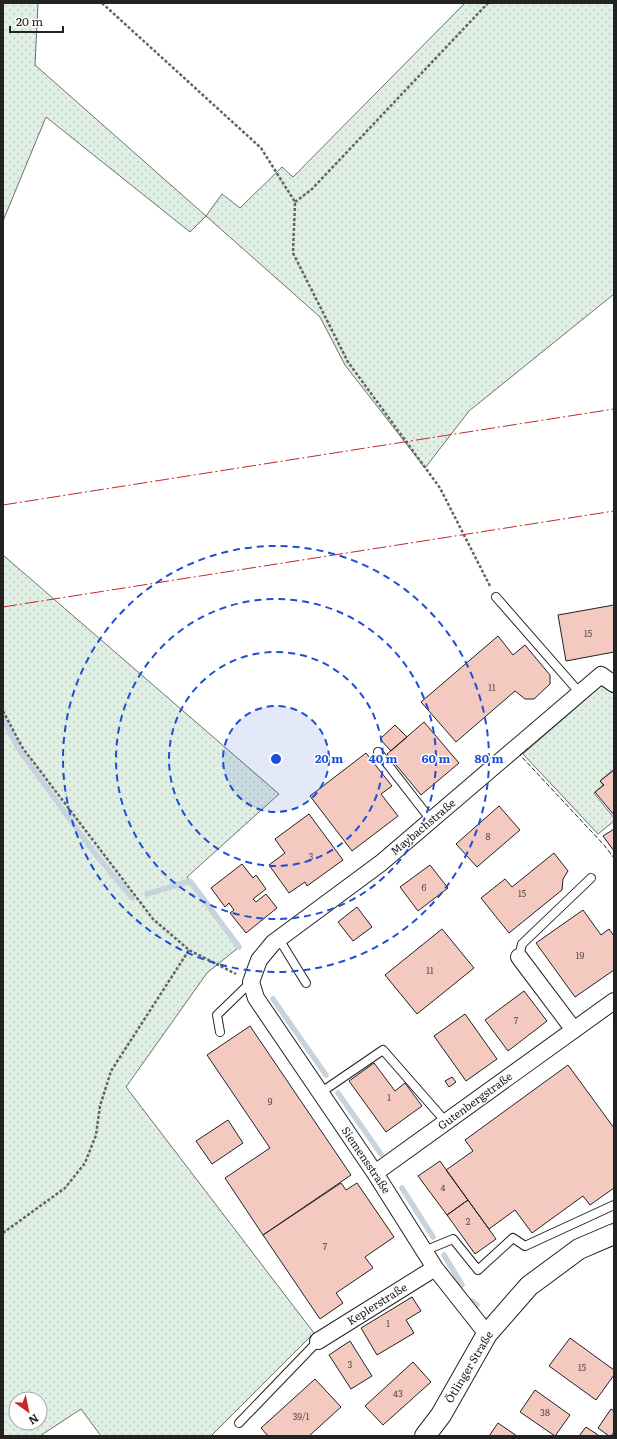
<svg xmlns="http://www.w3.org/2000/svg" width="617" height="1439" font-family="Literata,serif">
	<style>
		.grass { fill: url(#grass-dots); stroke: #6f6f6f; fill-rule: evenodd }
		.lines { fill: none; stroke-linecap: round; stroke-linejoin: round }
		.stream { stroke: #c7d3dd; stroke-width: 5.5 }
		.building { fill: #f3c9c0; stroke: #222 }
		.service-casing { stroke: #222; stroke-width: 10 }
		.minor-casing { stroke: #222; stroke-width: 18 }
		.tertiary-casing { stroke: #222; stroke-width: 22 }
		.path { stroke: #646464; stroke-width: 2.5; stroke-dasharray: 3 2; stroke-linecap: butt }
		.service { stroke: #fff; stroke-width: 8 }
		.minor { stroke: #fff; stroke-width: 16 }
		.tertiary { stroke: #fff; stroke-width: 20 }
		.fence { stroke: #222; stroke-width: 1; stroke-dasharray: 5 2; stroke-linecap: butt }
		.power { stroke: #c62828; stroke-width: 1; stroke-dasharray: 14 3 2 3; stroke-linecap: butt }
		.ring { fill: none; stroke: #1d4ed8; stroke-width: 2; stroke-dasharray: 7 5 }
		.labels { text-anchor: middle; stroke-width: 3; stroke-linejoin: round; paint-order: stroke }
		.number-label { font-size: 9px; fill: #564c4a }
		.street-label { font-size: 11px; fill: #222; stroke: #fff }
		.centre { fill: #1d4ed8; stroke: #fff; stroke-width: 2 }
		.ring-label { font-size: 12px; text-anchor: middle; font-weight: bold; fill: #1d4ed8; stroke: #fff; stroke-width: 3; stroke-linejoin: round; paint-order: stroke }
	</style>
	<defs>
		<pattern id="grass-dots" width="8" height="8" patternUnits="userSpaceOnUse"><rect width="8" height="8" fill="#e0efe3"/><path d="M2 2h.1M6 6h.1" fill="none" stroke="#c0cdc2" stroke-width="1.8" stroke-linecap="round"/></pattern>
	</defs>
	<rect width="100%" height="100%" fill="#fff"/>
	<path class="grass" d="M3,3H38L35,65L206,216L222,194L240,208L282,167L293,177L465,3H614V294L469,411L425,468L345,365L320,317L206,216L190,232L46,117L3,221Z
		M3,555L279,794L187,877L239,947L207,973L126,1087L314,1333L211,1436H101L81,1409L40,1436H3ZM16,1399H40V1423H16Z
		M602,685L614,694V769L600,781L603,785L594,793L614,818V821L598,834L523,754Z"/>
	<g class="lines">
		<path class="stream" d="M3,719L18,748L93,851L132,898
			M147,894L190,881L239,947
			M273,999L326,1075
			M338,1093L381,1154
			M402,1188L433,1237
			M444,1255L462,1285
			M472,1301L477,1305"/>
	</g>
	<path class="building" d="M614,605V652L566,661L558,615Z
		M498,636L513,655L525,645L550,675V684L534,699H525L515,691L456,742L421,702Z
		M424,722L459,763L421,795L387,754Z
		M395,725L407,737L391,751L380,739Z
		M366,753L392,786L381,794L398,816L352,851L310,796Z
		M614,770V815L595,792L604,785L600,781Z
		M499,806L520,830L477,867L456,844Z
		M309,814L343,860L307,886L305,882L289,893L269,865L285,853L275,839Z
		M614,829V851L603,836Z
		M554,853L568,871L563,879L562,890L509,933L481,898L505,879L512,887Z
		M242,864L253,878L256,875L266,889L253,899L256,902L266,894L277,908L246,933L230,913L234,910L229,903L225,907L211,888Z
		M430,865L448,888L418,911L400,887Z
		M357,907L372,927L353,941L338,922Z
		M583,910L601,935L609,929L614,936V970L575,997L536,943Z
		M442,929L474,968L417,1014L385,975Z
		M524,991L547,1021L508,1051L485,1020Z
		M465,1014L497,1059L466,1081L434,1036Z
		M250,1026L351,1175L263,1235L225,1178L270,1148L207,1055Z
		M374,1063L395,1091L405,1083L422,1106L386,1132L349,1081Z
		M568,1065L614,1128V1188L590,1205L583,1196L532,1233L515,1210L489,1229L446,1170L473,1151L465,1140Z
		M452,1077L456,1082L449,1087L445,1081Z
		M228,1120L243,1143L212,1164L196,1141Z
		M440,1161L468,1200L447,1215L418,1176Z
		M341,1183L346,1190L357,1183L394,1237L365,1257L373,1268L336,1293L343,1303L320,1319L263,1235Z
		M468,1200L496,1239L475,1254L447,1215Z
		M412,1297L421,1311L406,1320L414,1333L377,1355L361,1328Z
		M570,1338L614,1370V1375L596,1400L549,1366Z
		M350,1341L372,1376L351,1389L329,1355Z
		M413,1362L431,1382L383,1425L365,1406Z
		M315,1379L341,1407L309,1436H268L261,1428Z
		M535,1390L570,1415L555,1436L520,1412Z
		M611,1409L614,1411V1432L611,1436H609L598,1428Z
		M498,1423L517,1436H489Z
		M586,1427L598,1435L597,1436H579Z"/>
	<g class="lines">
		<defs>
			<path id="service" d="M496,597L579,692
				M378,752L431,820
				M279,939L306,983
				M519,957L522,944L591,878
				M220,1032L217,1015L251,982
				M320,1093L383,1050L446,1122
				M424,1251L453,1239L478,1270L513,1238L525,1246L614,1205
				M239,1423L318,1341"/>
			<path id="minor" d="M519,957L574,1030
				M375,1173L614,1001
				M487,1334L435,1268L375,1173L256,998L251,982L259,960L273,943L381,863L601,675L614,684
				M318,1341L435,1268"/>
			<path id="tertiary" d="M425,1436L441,1415L487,1334L529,1286L579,1249L614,1234"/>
		</defs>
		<use href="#service" class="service-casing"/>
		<use href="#minor" class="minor-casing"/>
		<use href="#tertiary" class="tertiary-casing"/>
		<path class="path" d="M102,3L261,148L295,202L293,253L348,362L440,488L490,586
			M295,202L312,189L488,3
			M3,711L22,747L153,919L189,950L236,974
			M3,1233L65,1188L85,1163L96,1135L100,1106L111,1071L189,950"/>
		<use href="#service" class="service"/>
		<use href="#minor" class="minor"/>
		<use href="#tertiary" class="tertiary"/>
		<path class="fence" d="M528,748L520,755L604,845L614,858"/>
		<path class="power" d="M3,505L614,409
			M3,607L614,511"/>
	</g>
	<circle cx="276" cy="759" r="53" fill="#1d4ed8" fill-opacity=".12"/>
	<g class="ring">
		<circle cx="276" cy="759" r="53"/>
		<circle cx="276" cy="759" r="107"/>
		<circle cx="276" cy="759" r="160"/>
		<circle cx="276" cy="759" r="213"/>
	</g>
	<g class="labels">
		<g class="number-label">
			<text x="588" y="637">15</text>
			<text x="492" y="691">11</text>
			<text x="488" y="840">8</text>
			<text x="311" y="860">3</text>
			<text x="424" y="891">6</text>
			<text x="522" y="897">15</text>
			<text x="580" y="959">19</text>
			<text x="430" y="974">11</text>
			<text x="516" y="1024">7</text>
			<text x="389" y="1101">1</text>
			<text x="270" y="1105">9</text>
			<text x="443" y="1191">4</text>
			<text x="468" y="1225">2</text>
			<text x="325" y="1250">7</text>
			<text x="388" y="1327">1</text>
			<text x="350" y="1368">3</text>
			<text x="582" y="1371">15</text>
			<text x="398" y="1397">43</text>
			<text x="545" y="1416">38</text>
			<text x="301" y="1420">39/1</text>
		</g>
		<g class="street-label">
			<text transform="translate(423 827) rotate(-40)" y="4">Maybachstraße</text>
			<text transform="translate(475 1101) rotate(-36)" y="4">Gutenbergstraße</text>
			<text transform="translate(366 1160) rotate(56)" y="4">Siemensstraße</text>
			<text transform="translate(377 1304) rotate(-32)" y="4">Keplerstraße</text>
			<text transform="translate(469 1367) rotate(-59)" y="4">Ötlinger Straße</text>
		</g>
	</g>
	<circle cx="276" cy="759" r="6" class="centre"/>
	<g class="ring-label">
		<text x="329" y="763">20 m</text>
		<text x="383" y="763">40 m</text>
		<text x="436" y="763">60 m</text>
		<text x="489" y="763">80 m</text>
	</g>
	<rect width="617" height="1439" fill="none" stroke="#222222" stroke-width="8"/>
	<g transform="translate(28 1411) rotate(147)"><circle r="19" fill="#ffffff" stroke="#a7a7a7"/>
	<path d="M0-3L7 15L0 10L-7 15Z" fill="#c62828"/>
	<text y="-6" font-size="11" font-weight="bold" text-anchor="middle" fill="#222222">N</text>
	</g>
	<path d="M10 26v6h53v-6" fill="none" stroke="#222222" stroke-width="2"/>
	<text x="16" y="26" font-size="12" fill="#222222" stroke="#ffffff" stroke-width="3" paint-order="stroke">20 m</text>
</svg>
